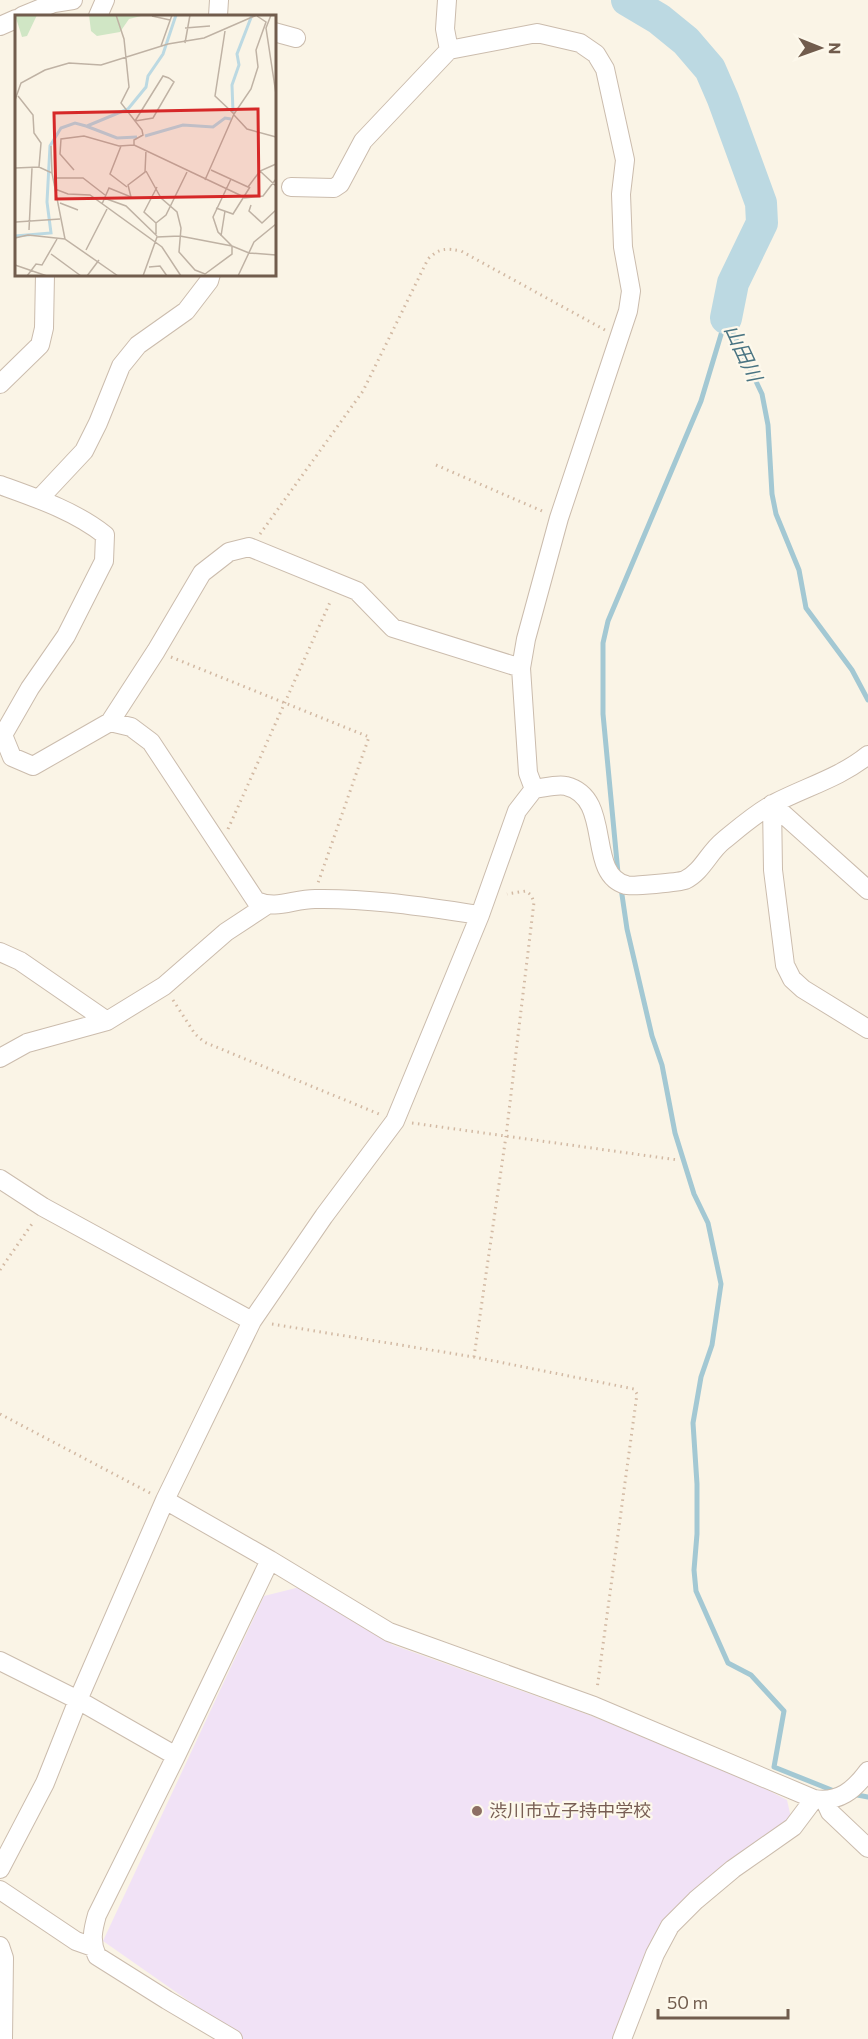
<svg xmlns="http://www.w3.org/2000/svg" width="868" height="2039" font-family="Commissioner,'Noto Sans JP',sans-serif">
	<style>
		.education { fill: #f1e2f6 }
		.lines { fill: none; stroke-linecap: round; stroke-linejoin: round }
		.stream { stroke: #a3c8d3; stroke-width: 5 }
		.river { stroke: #bcd9e2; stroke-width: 32 }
		.minor-casing { stroke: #cbbcad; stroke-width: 20 }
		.path { stroke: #d2b9a3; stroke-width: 3; stroke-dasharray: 1.5 4.5; stroke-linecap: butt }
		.minor { stroke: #fff; stroke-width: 18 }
		.education-dot { fill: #8d6e63; stroke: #fdf8eb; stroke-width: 2 }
		.labels { text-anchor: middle; stroke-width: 4.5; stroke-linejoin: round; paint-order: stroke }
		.education-label { font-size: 18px; fill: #785e54; stroke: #fdf8eb; text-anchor: start }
		.water-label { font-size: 20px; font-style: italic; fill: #497482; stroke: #fdf8eb }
		.inset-river { fill: none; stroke: #bcd9e2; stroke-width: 3 }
		.inset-road { fill: none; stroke: #bfb2a4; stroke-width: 1.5 }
		.view { fill: #d62828; fill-opacity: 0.15; stroke: #d62828; stroke-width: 3 }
		.inset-edge { fill: none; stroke: #715c4d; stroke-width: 3 }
	</style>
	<rect width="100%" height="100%" fill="#faf4e6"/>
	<path class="education" d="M300,1587L393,1645L589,1715L737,1774L787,1800L792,1822L658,1932L617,2039H243L103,1941L264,1596Z"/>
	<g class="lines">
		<path class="stream" d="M726,318L762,394L768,425L772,494L776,514L799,570L806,608L852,670L868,700
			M618,873L603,714V643L608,621L701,401L726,318
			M621,888L627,929L652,1036L662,1065L675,1133L694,1194L708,1223L721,1284L712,1345L701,1377L693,1423L697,1484V1534L694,1570L696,1591L728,1663L751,1675L784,1711L774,1767L834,1791
			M852,1794L868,1797"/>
		<path class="river" d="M627,0L659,19L686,41L710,69L723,99L761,203L762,223L733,283L726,318"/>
		<defs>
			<path id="minor" d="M447,0L445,29L449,50
				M22,16L54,3L73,0
				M98,16L105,0
				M218,16L219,0
				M0,26L16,19
				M274,32L296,38
				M291,187L334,188L340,184L363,141L449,50L537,33L580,43L596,54L605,69L625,160L621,194L623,247L631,291L628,311L559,518L526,639L521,668L528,773L534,789
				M0,384L40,345L44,328L45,274
				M0,485C36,498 75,511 105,535L104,561L66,636L30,688L3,735L12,757L33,766L110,722L131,727L151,742L256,901C277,910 293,899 315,899C370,898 425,907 480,915
				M39,499L84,451L98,423L121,366L138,345L186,311L209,281L211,274
				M110,722L156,651L202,573L229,552L249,547L357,591L393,628L521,668
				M772,804L773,870L785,965L792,979L803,989L868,1029
				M772,804L868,890
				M0,952L20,961L107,1021
				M0,1058L27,1043L107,1021L164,986L226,932L267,905
				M0,1179L43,1207L252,1321
				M165,1500L270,1560L389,1632L594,1706L814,1799C839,1803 854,1790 868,1771
				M0,1661L78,1700L176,1756
				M825,1801L830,1812L868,1848
				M0,1869L45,1783L78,1700L165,1500L252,1321L324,1216L395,1121L480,915L517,811L534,789C544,788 556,784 566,786C614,798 585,874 626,885C631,887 680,882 685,880C702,872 709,852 723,841C739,828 757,812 775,803C806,787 841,777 868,755
				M0,1890L76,1941L93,1947
				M0,1946L4,1958L3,2039
				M233,2039L167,2000L97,1956C90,1941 93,1929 97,1915L176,1756L270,1560
				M622,2039L655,1954L670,1926L696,1900L733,1869L793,1827L814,1799"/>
		</defs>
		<use href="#minor" class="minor-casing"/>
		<path class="path" d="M436,465L542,511
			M260,534L363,391L428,259C439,248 446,248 461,251L605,330
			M171,657L369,737L318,883
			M228,829L331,600
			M173,1000L195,1034L204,1042L379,1114
			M412,1123L678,1160
			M0,1270L34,1221
			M272,1324L474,1357L634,1389L637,1394L597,1689
			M474,1357L506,1136L534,902L531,895L526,891L507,894
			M0,1414L150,1493"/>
		<use href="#minor" class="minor"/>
	</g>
	<circle class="education-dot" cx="477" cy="1811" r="6"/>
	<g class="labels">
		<g class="education-label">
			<text x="489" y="1817">渋川市立子持中学校</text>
		</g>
		<g class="water-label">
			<text transform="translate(743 353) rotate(65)" y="7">山田川</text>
		</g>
	</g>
	<g transform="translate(15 15)">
		<rect width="261" height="261" fill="#faf4e6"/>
		<path d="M0,0H22L12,21L7,22ZM74,0H130L114,4L105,17L82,21L76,16Z" fill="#d0e6c5"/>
		<path class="inset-river" d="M218,97L217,70L224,50L222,39L237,0M71,111L102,123L122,122M72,111L113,94L131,72L133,61L148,39L161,0M130,121L168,110L198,112L210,103L216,104M0,221L36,218L32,187L35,131L46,113L60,108L71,111"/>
		<path class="inset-road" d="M101,0L109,24L114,72L106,88L127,115L128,120L119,125V130L229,182M256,0L251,13L261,79M137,1L155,5M170,13L195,11M170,28L175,0M146,31L157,0M3,81L18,100L19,118L26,128L24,152M0,85L6,68L30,55L54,48L86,50L153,29L189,23L242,0M219,99L236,74L243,52L241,35L251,7L242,1M219,100L232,114L261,122M120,106L138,103L159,67L154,63M120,106L148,61L154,63M36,131L37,158M106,131L95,159L112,172M0,153L24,152L37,158L50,224L103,261M59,155L45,139L46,124L69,121L104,131L119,130M196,155L233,172L245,156L261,149M131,156L146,183L162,197L166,213L164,237L180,255L190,259L217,239V231L203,217L198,202L216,164M245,156L261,171M39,163H68L90,180M190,165L219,99L200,81L210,16M40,174L53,179L75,180L147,232L166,261M89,183L111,191L142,221M229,183L248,181L261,164M45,188L63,195M87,189L94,173L116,182L113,170L130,157L131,135M236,190L234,196L247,208L261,195M201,193L218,199L235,172M1,207L45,204M141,208L151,200L172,157M14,215L17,153M141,219V208L129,197L142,172M206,221L210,196M0,223L13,220L50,224M71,235L92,194M36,239L66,261M0,250L32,261M134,252L145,251L152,261M12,261L21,249L27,250L42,224M72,261L84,245M128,261L142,222L165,221L217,231L234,238L261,240M223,261L239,227L261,209"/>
		<path class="view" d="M243,94L244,181L41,184L39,98Z"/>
		<rect width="261" height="261" class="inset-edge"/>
	</g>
	<g transform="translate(820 48) rotate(91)" stroke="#fdf8eb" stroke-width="4.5" paint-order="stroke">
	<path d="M0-4.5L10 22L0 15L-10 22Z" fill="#715c4d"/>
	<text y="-9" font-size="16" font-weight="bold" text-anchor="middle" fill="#715c4d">N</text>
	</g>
	<path d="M658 2009v9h130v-9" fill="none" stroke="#715c4d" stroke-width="3"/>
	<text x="667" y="2009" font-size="18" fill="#715c4d" stroke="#fdf8eb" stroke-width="4.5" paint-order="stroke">50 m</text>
</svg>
